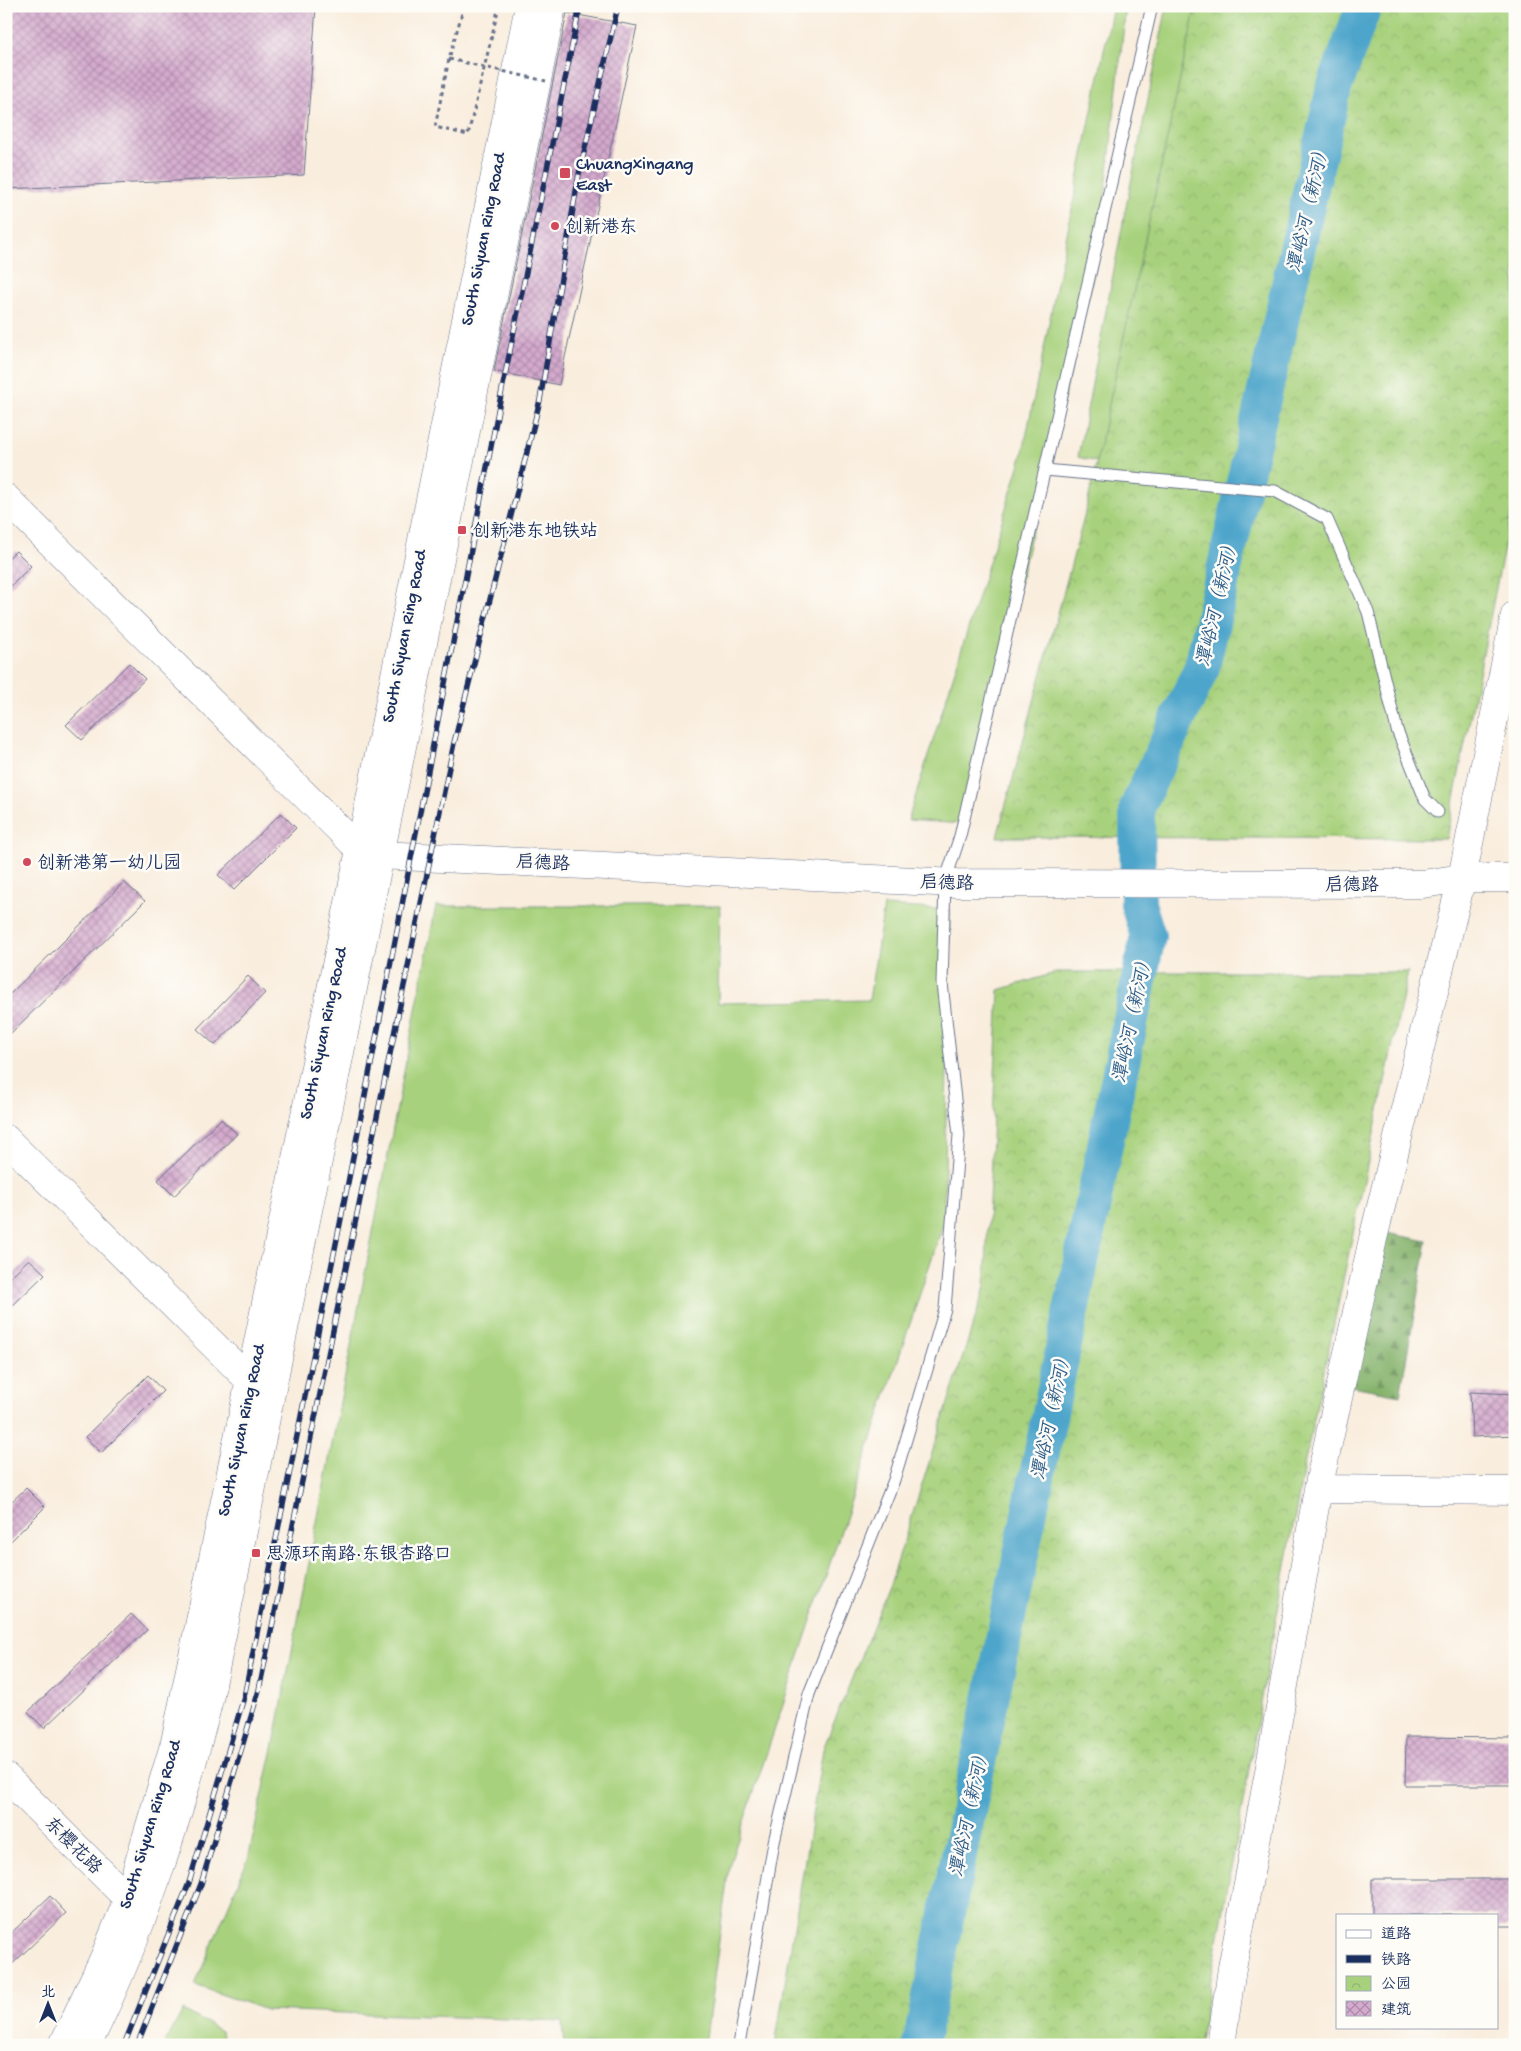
<svg xmlns="http://www.w3.org/2000/svg" width="1521" height="2051" font-family="'Gochi Hand','LXGW WenKai TC',sans-serif">
	<style>
		.grass { fill: #a7d17c; stroke: #61806d }
		.forest { fill: url(#forest-firs); stroke: #507165 }
		.park { fill: url(#park-crowns); stroke: #61806d }
		.lines { fill: none; stroke-linecap: round; stroke-linejoin: round }
		.river { stroke: #4ea5cb; stroke-width: 36 }
		.building { fill: url(#building-cross-hatch) }
		.service-casing { stroke: #69728a; stroke-width: 13 }
		.tertiary-casing { stroke: #69728a; stroke-width: 29 }
		.path { stroke: #69728a; stroke-width: 3; stroke-dasharray: 4 4; stroke-linecap: butt }
		.service { stroke: #fff; stroke-width: 11 }
		.tertiary { stroke: #fff; stroke-width: 28 }
		.rail-casing { stroke: #1b2f5e; stroke-width: 5.5 }
		.rail { stroke: #fdfcf7; stroke-width: 4; stroke-dasharray: 11; stroke-linecap: butt }
		.path-bridge { stroke: #69728a; stroke-width: 3; stroke-dasharray: 4 4; stroke-linecap: butt }
		.poi-dot { fill: #d1495b; stroke: #fdfcf7; stroke-width: 2 }
		.labels { text-anchor: middle; stroke-width: 5; stroke-linejoin: round; paint-order: stroke }
		.poi-label { font-size: 18px; fill: #1b2f5e; stroke: #fdfcf7; text-anchor: start }
		.street-label { font-size: 18px; fill: #1b2f5e; stroke: #fdfcf7 }
		.water-label { font-size: 19px; font-style: italic; fill: #2f5e8a; stroke: #fdfcf7 }
	</style>
	<defs>
		<pattern id="forest-firs" width="22" height="20" patternUnits="userSpaceOnUse" patternTransform="scale(1.25)"><rect width="22" height="20" fill="#85b36c"/><path d="M5 1l3.5 6h-7zM16 11l3.5 6h-7z" fill="#6c925c"/></pattern>
		<pattern id="park-crowns" width="20" height="18" patternUnits="userSpaceOnUse" patternTransform="scale(1.25)"><rect width="20" height="18" fill="#a7d17c"/><path d="M2 6a3 3 0 1 1 6 0M12 15a3 3 0 1 1 6 0" fill="none" stroke="#8fb46e"/></pattern>
		<pattern id="building-cross-hatch" width="8" height="8" patternUnits="userSpaceOnUse" patternTransform="scale(1.25)"><rect width="8" height="8" fill="#d5aacd"/><path d="M0 0l8 8M0 8l8-8" fill="none" stroke="#ac8baa"/></pattern>
	</defs>
	<rect width="100%" height="100%" fill="#fdfcf7"/>
	<filter id="ink" filterUnits="userSpaceOnUse"><feTurbulence type="fractalNoise" baseFrequency=".02" numOctaves="2"/><feDisplacementMap in="SourceGraphic" scale="10" xChannelSelector="R" yChannelSelector="G"/><feConvolveMatrix kernelMatrix="1 2 1 2 8 2 1 2 1" color-interpolation-filters="sRGB"/></filter>
	<filter id="wash" filterUnits="userSpaceOnUse"><feTurbulence type="fractalNoise" baseFrequency=".0096" numOctaves="4" result="noise"/><feDisplacementMap in="SourceGraphic" scale="20" xChannelSelector="R" yChannelSelector="G"/><feGaussianBlur stdDeviation="1.12" result="paint"/><feColorMatrix in="noise" values="0 0 0 0 0 0 0 0 0 0 0 0 0 0 0 0 0 1.4 0 .05"/><feComposite in="paint" operator="in"/></filter>
	<g filter="url(#wash)">
		<rect width="100%" height="100%" fill="#f9eddd"/>
		<path class="grass" d="M1113,6H1126L1099,252L962,824L908,820L1022,457Z
			M1167,6H1197L1105,464L1078,457L1126,207Z
			M436,906H720L718,1003L869,1000L884,906L950,910L944,1222L729,1866L705,2045H564L562,2021L266,2010L195,1985L248,1859L274,1744Z
			M183,2010L221,2031L223,2045H164Z"/>
		<path class="forest" d="M1371,1230L1427,1241L1400,1395L1341,1384Z"/>
		<path class="park" d="M1196,6H1515V493L1446,839L997,837L1086,510Z
			M1058,972H1408L1304,1466L1199,2045H775L823,1749L890,1585L985,1287L999,990Z"/>
		<g class="lines">
			<path class="river" d="M920,2045L1148,936L1138,904L1137,808L1202,667L1334,88L1364,6"/>
		</g>
		<g id="blocks">
			<path class="building" d="M6,6H316L304,175L6,189Z
				M567,13L637,26L559,385L494,371Z
				M16,551L31,566L6,591V560Z
				M129,663L145,679L82,740L66,725Z
				M281,813L296,828L234,890L218,875Z
				M124,882L145,901L6,1038V998Z
				M248,976L265,993L215,1045L197,1029Z
				M221,1119L237,1134L174,1196L158,1180Z
				M29,1259L45,1274L6,1312V1281Z
				M148,1375L163,1391L101,1453L85,1437Z
				M1470,1392L1515,1394V1435L1472,1437Z
				M26,1488L45,1507L6,1546V1507Z
				M131,1614L147,1630L44,1728L28,1712Z
				M1406,1737L1515,1738V1785H1405Z
				M1372,1879H1515V1926H1497V1915H1372Z
				M50,1896L66,1913L6,1970V1938Z"/>
		</g>
	</g>
	<g filter="url(#ink)">
		<use href="#blocks" fill-opacity="0" stroke="#69728a" stroke-width="1"/>
		<g class="lines">
			<defs>
				<path id="service" d="M1045,470L1275,491L1327,519L1368,612L1397,730L1425,799L1438,812
					M739,2045L774,1842L809,1694L894,1480L945,1309L959,1135L942,983L945,882L960,836L1152,6"/>
				<path id="tertiary" d="M6,498L360,850L380,855L956,883L1423,884L1462,878H1515
					M6,1139L250,1381L264,1385
					M1318,1489L1515,1491
					M6,1777L128,1899L143,1905
					M63,2045L104,1958L128,1899L175,1742L360,850L529,6
					M87,2045C142,1935 179,1818 209,1699L552,6
					M1221,2045L1232,1968L1269,1772L1318,1489L1373,1239L1462,878L1515,615"/>
			</defs>
			<use href="#service" class="service-casing"/>
			<use href="#tertiary" class="tertiary-casing"/>
			<path class="path" d="M464,6L449,59L435,127L468,135L499,6"/>
			<use href="#service" class="service"/>
			<use href="#tertiary" class="tertiary"/>
			<defs>
				<path id="rail" d="M124,2045L189,1883L244,1697L340,1224L502,390L580,6
					M137,2045L201,1884L259,1690L454,743L540,400L579,174L618,6"/>
			</defs>
			<use href="#rail" class="rail-casing"/>
			<use href="#rail" class="rail"/>
			<path class="path-bridge" d="M449,59L546,81"/>
		</g>
	</g>
	<g class="poi-dot">
		<rect x="559" y="167" width="12" height="12" rx="2.5"/>
		<circle cx="555" cy="226" r="5"/>
		<rect x="457" y="525" width="10" height="10" rx="2.5"/>
		<circle cx="27" cy="862" r="5"/>
		<rect x="251" y="1548" width="10" height="10" rx="2.5"/>
	</g>
	<g class="labels">
		<g class="poi-label">
			<text x="576" y="169">Chuangxingang<tspan x="576" dy="21">East</tspan></text>
			<text x="565" y="232">创新港东</text>
			<text x="472" y="536">创新港东地铁站</text>
			<text x="37" y="868">创新港第一幼儿园</text>
			<text x="266" y="1559">思源环南路·东银杏路口</text>
		</g>
		<g class="street-label">
			<text transform="translate(482 239) rotate(-79)" y="6">South Siyuan Ring Road</text>
			<text transform="translate(403 636) rotate(-79)" y="6">South Siyuan Ring Road</text>
			<text transform="translate(543 862) rotate(3)" y="6">启德路</text>
			<text transform="translate(947 882) rotate(2)" y="6">启德路</text>
			<text x="1352" y="890">启德路</text>
			<text transform="translate(322 1033) rotate(-78)" y="6">South Siyuan Ring Road</text>
			<text transform="translate(240 1430) rotate(-78)" y="6">South Siyuan Ring Road</text>
			<text transform="translate(149 1824) rotate(-73)" y="6">South Siyuan Ring Road</text>
			<text transform="translate(74 1845) rotate(45)" y="6">东樱花路</text>
		</g>
		<g class="water-label">
			<text transform="translate(1307 207) rotate(-77)" y="7">潭峪河（新河）</text>
			<text transform="translate(1216 601) rotate(-77)" y="7">潭峪河（新河）</text>
			<text transform="translate(1131 1017) rotate(-78)" y="7">潭峪河（新河）</text>
			<text transform="translate(1050 1414) rotate(-78)" y="7">潭峪河（新河）</text>
			<text transform="translate(968 1811) rotate(-78)" y="7">潭峪河（新河）</text>
		</g>
	</g>
	<rect width="1521" height="2051" fill="none" stroke="#fdfcf7" stroke-width="25"/>
	<rect x="1336" y="1914" width="162" height="115" fill="#fdfcf7" stroke="#a3aaba"/>
	<rect x="1346" y="1930" width="25" height="8" fill="#ffffff" stroke="#a3aaba"/>
	<text x="1381" y="1938" font-size="15" fill="#1b2f5e">道路</text>
	<rect x="1346" y="1955" width="25" height="8" fill="#1b2f5e" stroke="#a3aaba"/>
	<text x="1381" y="1964" font-size="15" fill="#1b2f5e">铁路</text>
	<rect x="1346" y="1976" width="25" height="15" fill="url(#park-crowns)" stroke="#a3aaba"/>
	<text x="1381" y="1988" font-size="15" fill="#1b2f5e">公园</text>
	<rect x="1346" y="2001" width="25" height="15" fill="url(#building-cross-hatch)" stroke="#a3aaba"/>
	<text x="1381" y="2014" font-size="15" fill="#1b2f5e">建筑</text>
	<g transform="translate(48 2004)" stroke="#fdfcf7" stroke-width="4" paint-order="stroke">
	<path d="M0-4L9 19L0 12L-9 19Z" fill="#1b2f5e"/>
	<text y="-8" font-size="14" font-weight="bold" text-anchor="middle" fill="#1b2f5e">北</text>
	</g>
</svg>
